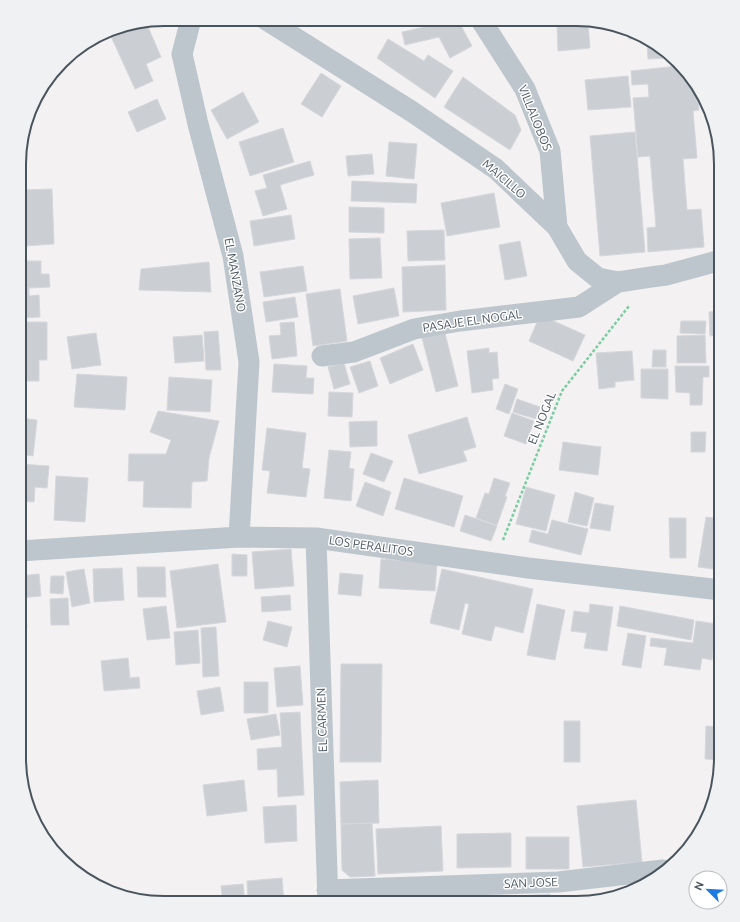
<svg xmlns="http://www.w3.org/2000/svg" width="740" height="922" font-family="Ubuntu,sans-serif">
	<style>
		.building { fill: #cbced3; stroke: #d5d7dc }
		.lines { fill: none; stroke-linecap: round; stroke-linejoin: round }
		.path { stroke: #79cda1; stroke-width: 2.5; stroke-dasharray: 3 2; stroke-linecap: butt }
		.street { stroke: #bdc6cd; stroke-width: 21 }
		.labels { text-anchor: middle; stroke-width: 3; stroke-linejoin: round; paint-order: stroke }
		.street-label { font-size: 12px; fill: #49555e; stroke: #fff }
		.rim { fill: none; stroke: #49555e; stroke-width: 2 }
	</style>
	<rect width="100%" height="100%" fill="#f3f1f1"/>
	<path class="building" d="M443,20H458L472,46L450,58L439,37L405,45L402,32L434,25Z
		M146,22L161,57L146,64L153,81L135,89L109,32L117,27Z
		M588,23L590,48L558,51L557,25Z
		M616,28L626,32L617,33Z
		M628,33L643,38L629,39Z
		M388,39L424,61L428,55L453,71L435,98L377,58Z
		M647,41L657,43L670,58L648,59Z
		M678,66L697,86L699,110L693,111L697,158L683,159L687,210L701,209L704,247L648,252L647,228L656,227L650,156L638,157L633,98L649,97L648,84L632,85L631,71Z
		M321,73L341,86L322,117L301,104Z
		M628,76L631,107L588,110L585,80Z
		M463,77L515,115L521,130L510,150L444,107Z
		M243,92L259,122L227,139L211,110Z
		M157,99L166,119L137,132L128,112Z
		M283,128L294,162L250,176L239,142Z
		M635,132L645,252L600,256L590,136Z
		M389,142L417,144L414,179L386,176Z
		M372,154L374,174L348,176L346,156Z
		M310,161L314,175L280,185L287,209L263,216L255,191L267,188L263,175Z
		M352,181L417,184L416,203L351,201Z
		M52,189L54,244L24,246V261H41V274H49L50,287L29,288V296L39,295L40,317L20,318V192L21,190Z
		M494,193L500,227L447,236L441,203Z
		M349,207L384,208V233L349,232Z
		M291,215L295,239L254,246L250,221Z
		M444,230L445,260L408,261L407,231Z
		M380,238L382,278L350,279L349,239Z
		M520,241L527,276L505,280L499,245Z
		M209,262L211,292L139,290L141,269Z
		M445,265L446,310L403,312L402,267Z
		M303,266L307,291L264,297L260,272Z
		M394,288L399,316L358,324L353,296Z
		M340,289L347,341L313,346L306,294Z
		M295,297L298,317L266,322L263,302Z
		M721,311V335L710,336L709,312Z
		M540,315L585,335L573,361L529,341Z
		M681,321H706L705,334L680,333Z
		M20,322H47V360H39V381H20Z
		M294,322L297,356L272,359L269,336L281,335L280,323Z
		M218,331L221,370H206L204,332Z
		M96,333L101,365L72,369L67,337Z
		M445,333L458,386L436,392L422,338Z
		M202,335L204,361L175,363L173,337Z
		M705,335L706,363H677V336Z
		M413,344L423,370L390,384L380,358Z
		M489,348V353L497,352L499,378L492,379L493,390L472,393L467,351Z
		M653,350H666V367H652Z
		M632,351L634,380L615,382V387L599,389L596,353Z
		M370,361L378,386L359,393L350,367Z
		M344,363L350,384L334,389L328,367Z
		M274,364L307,366L306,378H314L313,394L272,392Z
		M675,366H709V377H703L702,405H690V393L676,392Z
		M641,369H668V399L641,398Z
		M77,374L127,377L125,410L74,407Z
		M169,377L212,380L210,412L167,410Z
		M505,384L518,389L509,414L496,409Z
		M329,392L353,393L352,417L328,416Z
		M517,399L540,407L536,419L513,412Z
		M158,411L219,421L209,458L207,481L192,482L191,508L143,507L144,481H128L129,454H166L171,440L150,432Z
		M512,413L534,421L526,444L504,436Z
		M467,417L476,447L463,451L467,461L419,474L408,435Z
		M20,418L37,420L33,456L20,454Z
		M377,421V446L350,447L349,422Z
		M267,428L306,433L302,468L310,469L306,497L267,493L270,471L262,470Z
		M691,432H706L705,452H691Z
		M563,442L601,447L598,475L559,470Z
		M329,450L351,452L349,468L354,469L351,501L324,498Z
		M371,453L393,461L384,482L363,474Z
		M20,464L49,466L47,488L35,487L34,502L20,501Z
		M56,476L88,478L85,522L54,520Z
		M404,478L463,496L454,527L395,509Z
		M494,478L510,483L505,496L507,497L497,525L476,518L485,493L489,494Z
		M365,482L391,492L383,516L356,506Z
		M526,487L555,495L546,531L516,524Z
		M575,492L594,498L587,526L568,522Z
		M595,503L614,506L610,531L590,528Z
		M465,515L497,526L491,541L460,531Z
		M706,517L721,519V570L698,567Z
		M669,518H686V558H670Z
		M552,520L588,529L581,555L529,542L532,530L548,534Z
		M291,549L294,586L255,589L252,552Z
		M232,554L247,555V576H232Z
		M381,559L437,563L435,591L379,588Z
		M218,564L226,622L177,628L170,571Z
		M137,567H165L166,597H138Z
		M122,568L124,600L94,602L93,569Z
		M84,569L90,603L72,607L66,572Z
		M442,569L533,589L523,633L495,626L491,641L462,634L469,604L465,603L459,630L430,623Z
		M340,573L363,575L361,596L338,594Z
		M39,574L41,596L19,598V576Z
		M51,576H64L63,594L50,593Z
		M290,595L291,610L262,612L261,597Z
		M68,598L69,625H51L50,599Z
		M24,601L27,628L19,629V602Z
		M537,604L565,610L555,660L527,655Z
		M590,604L613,607L607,651L584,648L587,633L571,631L574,611L589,613Z
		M166,606L170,638L147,640L143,609Z
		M620,606L694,620L691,640L617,626Z
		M268,621L292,627L287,647L263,640Z
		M696,621L717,624L712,660L702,658L700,670L664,665L667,648L650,646L651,638L693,643Z
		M719,623L721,624V659H716Z
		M216,627L219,676L203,677L201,628Z
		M198,630L200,663L176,665L174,632Z
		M628,633L646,636L641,668L622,665Z
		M128,658L130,678L139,677L140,688L104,691L101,661Z
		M341,664H382L381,762H340Z
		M300,666L303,705L277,707L274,668Z
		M244,682H268V713H244Z
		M220,687L224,711L201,715L197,691Z
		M300,712L304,795L278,797L277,769L258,770L257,749L282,747L280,713Z
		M276,714L280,735L251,740L247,719Z
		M564,721H580V762H564Z
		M706,726L721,727V760L705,759Z
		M244,780L247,811L207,816L203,785Z
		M378,780L379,823L341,824L340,782Z
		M636,800L642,862L583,867L577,806Z
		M296,805L297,841L265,843L263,807Z
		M372,823L375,876L350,877L342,870L341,824Z
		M441,826L443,871L378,874L376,829Z
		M511,833V867L457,868V834Z
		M526,837H569V869H526Z
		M282,878L284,903H248L247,881Z
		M243,884L245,903H223L221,886Z
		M550,894V903H505V897Z
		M369,896V903H341V899Z
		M408,900H436V903H408Z"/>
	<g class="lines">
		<path class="path" d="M503,540L562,391L629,306"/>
		<path class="street" d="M193,19L190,23L182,54L198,124L233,256L249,362L239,537
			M265,19L411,111L496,169L557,227L577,261L598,278L618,282L651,277L666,275L721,260
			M481,20L525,89L550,151L557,227
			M322,356L354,352L414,329L460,321L579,307L618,282
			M316,538L328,903
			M19,551L239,537L316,538L528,568L721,590
			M327,890L558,882L663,870"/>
	</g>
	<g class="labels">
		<g class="street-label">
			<text transform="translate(535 118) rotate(68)" y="4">VILLALOBOS</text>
			<text transform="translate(504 179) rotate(41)" y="4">MAICILLO</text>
			<text transform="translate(235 275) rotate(80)" y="4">EL MANZANO</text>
			<text transform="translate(472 321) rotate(-8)" y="4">PASAJE EL NOGAL</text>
			<text transform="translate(542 418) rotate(-68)" y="4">EL NOGAL</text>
			<text transform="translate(371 546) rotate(8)" y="4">LOS PERALITOS</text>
			<text transform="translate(322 720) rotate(-92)" y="4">EL CARMEN</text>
			<text transform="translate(531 883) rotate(-2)" y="4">SAN JOSE</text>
		</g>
	</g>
	<path d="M0 0H740V922H0ZM164 26H576A138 138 0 0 1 714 164V758A138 138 0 0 1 576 896H164A138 138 0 0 1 26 758V164A138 138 0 0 1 164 26Z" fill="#f0f1f2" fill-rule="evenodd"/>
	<path class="rim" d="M164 26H576A138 138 0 0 1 714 164V758A138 138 0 0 1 576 896H164A138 138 0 0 1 26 758V164A138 138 0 0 1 164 26Z"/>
	<g transform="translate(708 890) rotate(294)"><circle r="19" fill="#ffffff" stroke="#b6bbbf"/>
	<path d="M0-3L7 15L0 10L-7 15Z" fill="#1c7ae2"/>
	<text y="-6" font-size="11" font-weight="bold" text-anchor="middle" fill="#49555e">N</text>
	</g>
</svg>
